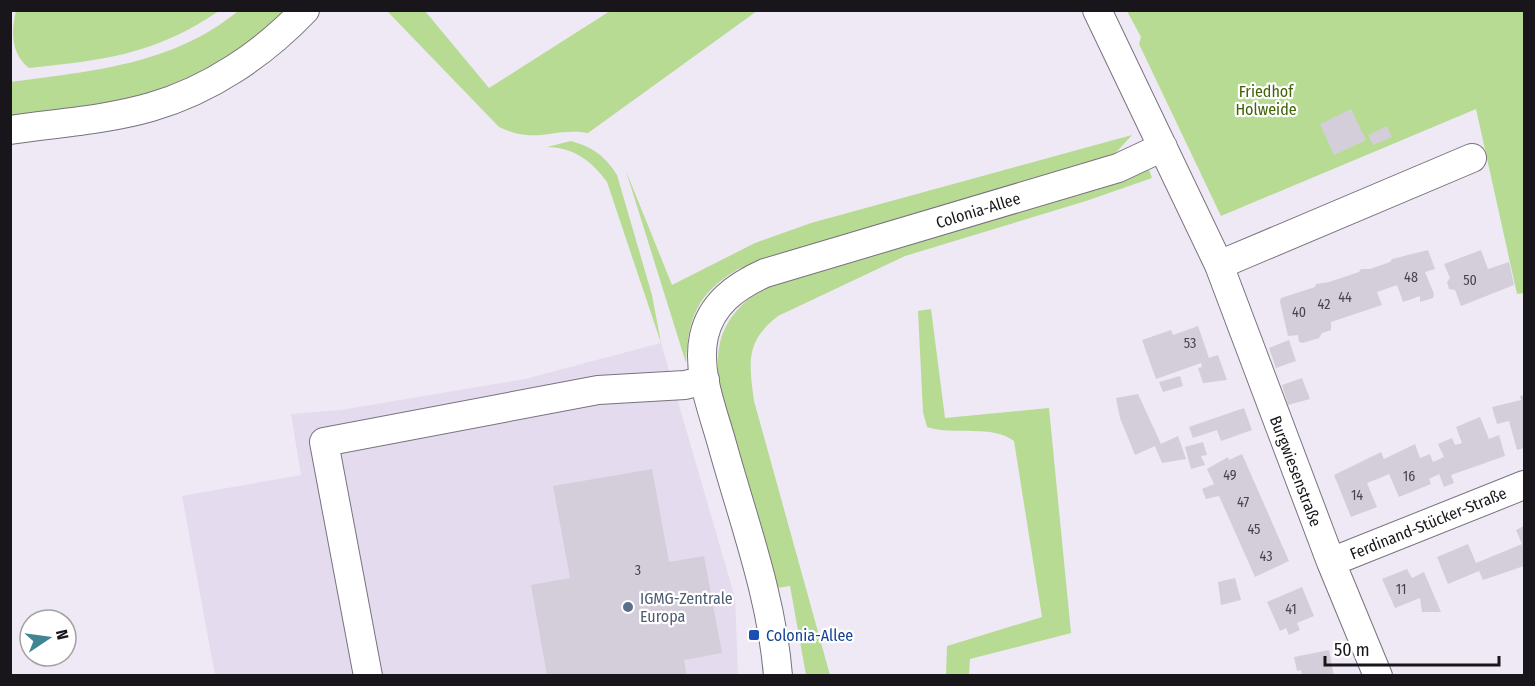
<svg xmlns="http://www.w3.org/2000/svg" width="1535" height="686" font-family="'Fira Sans Condensed',sans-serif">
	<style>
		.built { fill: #e4dbef }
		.green { fill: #b7db93 }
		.building { fill: #d4cedb }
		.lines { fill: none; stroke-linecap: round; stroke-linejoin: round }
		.minor-casing { stroke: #78727e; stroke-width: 30 }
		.minor { stroke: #fff; stroke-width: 28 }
		.service-dot { fill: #5c6f8a; stroke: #fff; stroke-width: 2 }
		.transit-dot { fill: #1a4fb4; stroke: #fff; stroke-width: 2 }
		.labels { text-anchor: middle; stroke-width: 4.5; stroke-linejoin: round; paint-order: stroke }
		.number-label { font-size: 14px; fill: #47444a }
		.park-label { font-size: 16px; fill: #406305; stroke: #fff }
		.street-label { font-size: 16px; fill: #18161a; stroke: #fff }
		.service-label { font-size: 16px; fill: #4e5e75; stroke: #fff; text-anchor: start }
		.transit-label { font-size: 16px; fill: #164399; stroke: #fff; text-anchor: start }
	</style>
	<rect width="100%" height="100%" fill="#eee9f5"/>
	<path class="built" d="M661,343L735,598L738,675H215L182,496L301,475L291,414L341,410L525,379Z"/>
	<path class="green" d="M16,11V10L219,11C154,55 104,60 29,68C11,54 11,32 16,11Z
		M238,11H290C245,50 193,86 133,100C93,108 51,111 11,117V82C91,71 173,65 238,11Z
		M387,11H425L489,88L610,11H757L588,133C553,127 537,145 499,127Z
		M1127,11H1524V293L1517,294L1476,109L1221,216L1139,44L1141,37Z
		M1132,135L1111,158L738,269C697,294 688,317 686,363L626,171L672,285L755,243L811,223Z
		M571,141C593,147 605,156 617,175L652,295L661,343L607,182C592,161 573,147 547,147Z
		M1149,170L1152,178L1086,201L905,256L778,316C745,342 749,362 754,401L830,675H806L790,586L777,588C765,548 754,508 742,469C731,429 711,385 720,343C726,317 746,298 768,286Z
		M931,309L945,418L1049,408L1071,633L970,659L969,675H946L947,646L1042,617L1014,441C993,424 954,436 927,427L923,412L918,311Z"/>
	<path class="building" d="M1351,109L1366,140L1334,155L1320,124Z
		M1387,126L1392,137L1373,145L1368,135Z
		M1428,250L1435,269L1425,272L1434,294L1433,298L1420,302V296L1403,302L1397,285L1377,292L1382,305L1331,322V330L1322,333L1319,338L1303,343L1299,342L1298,335L1288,336L1280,302L1281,298L1315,287L1316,284L1329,282L1359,272L1361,269H1370L1390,262L1392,259Z
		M1481,250L1488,269L1509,262L1514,285L1461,306L1455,290L1449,289L1447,282L1450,278L1444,264Z
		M1198,326L1209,358L1218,355L1227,380L1203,383L1198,368L1202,367L1201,363L1156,379L1142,340L1171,330L1173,335Z
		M1289,340L1296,361L1276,368L1269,348Z
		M1180,376L1183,386L1163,392L1159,382Z
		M1302,378L1310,399L1288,405L1282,385Z
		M1138,394L1161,444L1178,436L1186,459L1162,463L1155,446L1135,455L1120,418L1116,398Z
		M1524,395V448L1517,450L1509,421L1497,424L1492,407L1521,400L1520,396Z
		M1244,408L1252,430L1221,441L1217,430L1193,438L1189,427Z
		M1480,417L1489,439L1499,435L1505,456L1451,475L1454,483L1444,487L1439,474L1429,479L1431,484L1399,497L1389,474L1380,478L1367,483L1377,507L1351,517L1334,475L1381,452L1384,459L1415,444L1420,458L1430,454L1433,462L1444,457L1438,444L1452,438L1455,445L1462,443L1456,427Z
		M1203,442L1207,455L1201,456L1205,465L1191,469L1185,447Z
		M1242,454L1289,561L1255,577L1219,496L1206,499L1202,489L1214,484L1207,469L1228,457L1229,460Z
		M652,469L669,562L704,556L722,653L684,660L687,676H547L531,585L570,578L553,486Z
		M1524,526V566L1483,580L1479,571L1448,584L1437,557L1468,544L1476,563L1522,544L1516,530Z
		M1407,569L1412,578L1424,572L1441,612H1422L1420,598L1395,608L1382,579Z
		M1235,578L1241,600L1221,605L1218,582Z
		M1302,587L1314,616L1297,623L1300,630L1289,635L1286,628L1280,631L1267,602Z
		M1329,650L1334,676H1302L1301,670L1297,671L1294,657Z"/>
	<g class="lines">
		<defs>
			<path id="minor" d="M1097,10L1219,265L1331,562L1378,676
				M10,130C57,123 106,120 151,107C210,90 263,54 305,10
				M1219,265L1472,158
				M1331,562L1524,485
				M368,676L324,442L598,390L685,385L705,380
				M778,676C772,597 743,520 722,444C713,411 696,371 704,336C711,304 736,286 765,273L1118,168L1163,147"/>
		</defs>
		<use href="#minor" class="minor-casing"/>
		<use href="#minor" class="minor"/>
	</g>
	<circle class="service-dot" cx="628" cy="607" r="6"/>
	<rect class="transit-dot" x="748" y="629" width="12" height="12" rx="3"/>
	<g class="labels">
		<g class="number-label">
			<text x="1411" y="282">48</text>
			<text x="1470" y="285">50</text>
			<text x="1345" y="302">44</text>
			<text x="1324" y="309">42</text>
			<text x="1299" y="317">40</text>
			<text x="1190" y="348">53</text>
			<text x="1230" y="480">49</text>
			<text x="1409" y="481">16</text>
			<text x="1357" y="500">14</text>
			<text x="1243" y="507">47</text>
			<text x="1254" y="534">45</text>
			<text x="1266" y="561">43</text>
			<text x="638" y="575">3</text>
			<text x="1401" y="594">11</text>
			<text x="1291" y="614">41</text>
		</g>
		<g class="park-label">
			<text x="1266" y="97">Friedhof<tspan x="1266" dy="18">Holweide</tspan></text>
		</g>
		<g class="street-label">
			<text transform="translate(978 210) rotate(-17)" y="6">Colonia-Allee</text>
			<text transform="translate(1296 471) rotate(69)" y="6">Burgwiesenstraße</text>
			<text transform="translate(1428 523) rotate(-22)" y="6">Ferdinand-Stücker-Straße</text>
		</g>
		<g class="service-label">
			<text x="640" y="604">IGMG-Zentrale<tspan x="640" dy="18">Europa</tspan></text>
		</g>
		<g class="transit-label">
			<text x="766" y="641">Colonia-Allee</text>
		</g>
	</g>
	<rect width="1535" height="686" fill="none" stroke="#18161a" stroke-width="24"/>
	<g transform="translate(48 638) rotate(77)"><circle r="28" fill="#ffffff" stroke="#a3a2a3" stroke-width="1.5"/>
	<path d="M0-4.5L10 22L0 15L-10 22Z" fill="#418593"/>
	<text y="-9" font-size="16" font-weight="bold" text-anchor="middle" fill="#18161a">N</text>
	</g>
	<path d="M1325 656v9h174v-9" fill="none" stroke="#18161a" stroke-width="3"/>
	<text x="1334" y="656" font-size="18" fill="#18161a" stroke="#ffffff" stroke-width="4.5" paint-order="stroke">50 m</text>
</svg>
